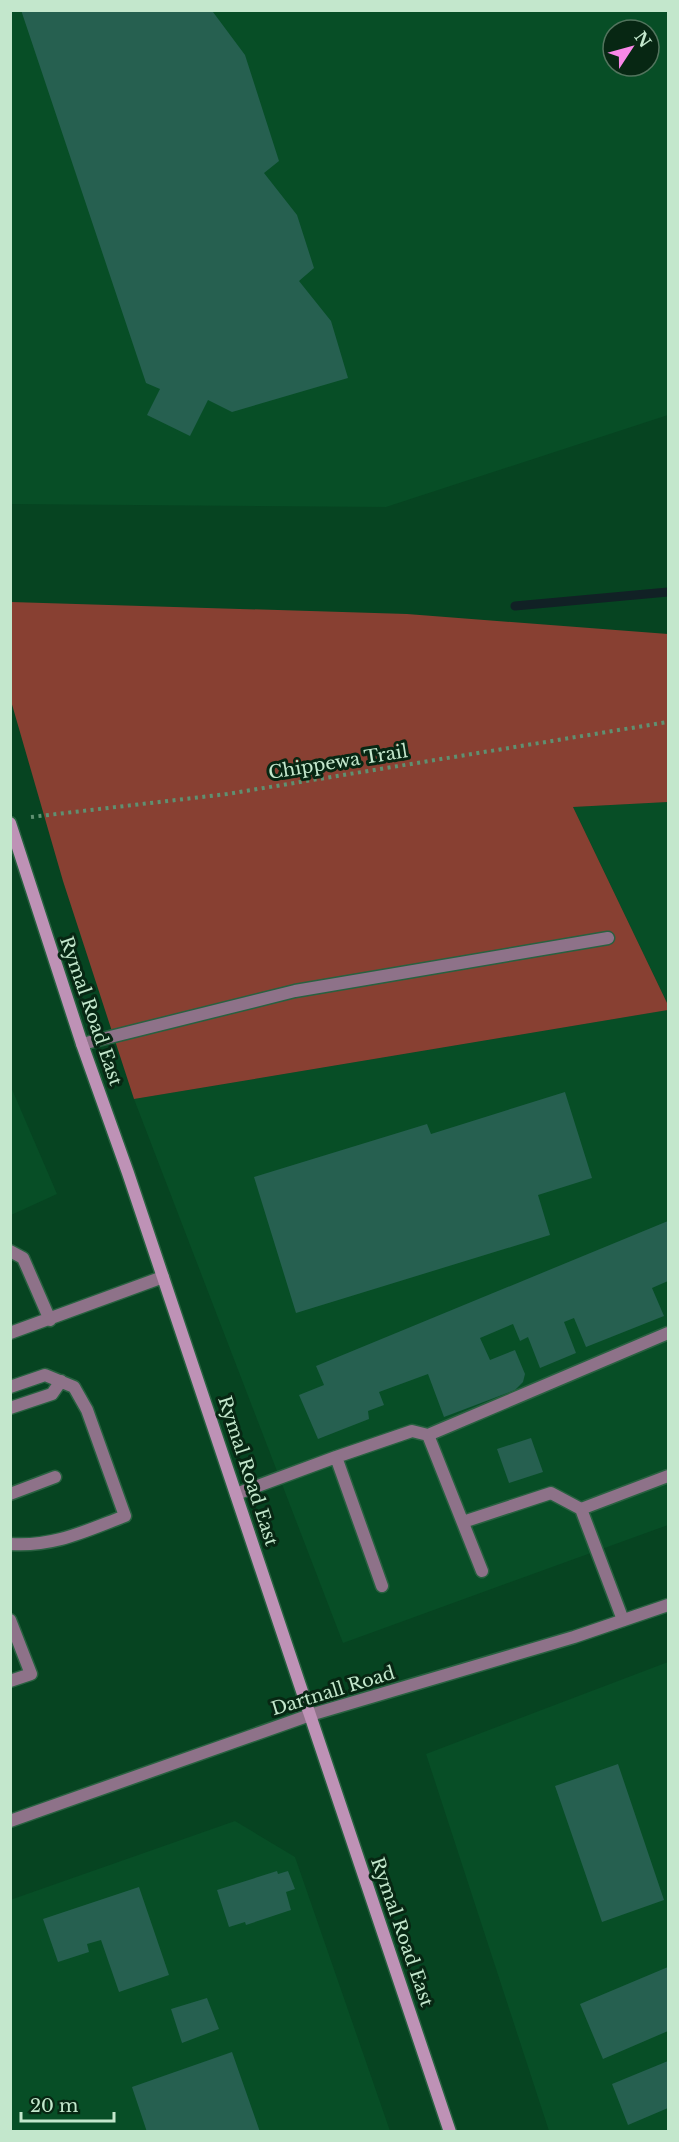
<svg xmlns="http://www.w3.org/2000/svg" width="679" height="2142" font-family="'Libre Baskerville',serif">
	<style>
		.built { fill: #074e26; fill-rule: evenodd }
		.green { fill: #884032 }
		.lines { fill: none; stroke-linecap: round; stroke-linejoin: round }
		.stream { stroke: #112125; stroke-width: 9 }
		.building { fill: #266050 }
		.service-casing { stroke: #286140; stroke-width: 15 }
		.tertiary-casing { stroke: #286140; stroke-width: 15 }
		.secondary-casing { stroke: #286140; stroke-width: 15 }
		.path { stroke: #5f9071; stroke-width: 4; stroke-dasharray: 3 4.5; stroke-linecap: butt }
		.service { stroke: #8e7289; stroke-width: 12 }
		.tertiary { stroke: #8e7289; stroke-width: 12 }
		.secondary { stroke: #be92b6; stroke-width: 12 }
		.labels { text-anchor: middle; stroke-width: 6; stroke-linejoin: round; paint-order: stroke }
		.street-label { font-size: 18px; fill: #c3e7cc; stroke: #072713 }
	</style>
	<rect width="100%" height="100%" fill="#064421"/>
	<path class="built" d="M11,11H668V415L386,507L11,504ZM613,30H649V66H613Z
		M668,802V1005L573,807Z
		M668,1010V1525L343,1643L134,1099Z
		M11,1087L57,1194L11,1215H10Z
		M668,1662V2131H549L426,1754Z
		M235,1821L295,1857L390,2131H11L10,1900Z"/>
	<path class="green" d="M11,602L407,614L668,634V802L573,807L668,1005V1010L134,1099L63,881L11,701Z"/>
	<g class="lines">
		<path class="stream" d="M515,606L668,592"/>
	</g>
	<path class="building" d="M21,10H216L213,12L245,55L279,161L264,173L297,215L314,268L299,281L331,321L348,378L232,412L208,400L190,436L147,415L160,389L146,383Z
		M565,1092L592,1178L538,1195L550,1235L296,1313L254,1177L427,1124L431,1134Z
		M668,1221V1281L652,1288L664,1316L586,1347L574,1318L564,1322L576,1353L540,1368L528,1337L520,1341L513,1324L480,1338L490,1360L515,1350L525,1374L523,1382L515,1390L444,1417L428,1374L379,1392L384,1405L368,1411L369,1419L318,1439L299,1395L324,1385L316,1366Z
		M531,1438L543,1472L509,1483L497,1449Z
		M618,1764L664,1900L602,1922L555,1786Z
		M277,1871L278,1874L288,1871L295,1889L286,1892L291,1910L246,1925L245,1922L229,1927L217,1890Z
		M139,1887L169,1975L119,1992L101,1940L87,1944L89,1952L58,1962L43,1919Z
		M668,1967V2031L603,2059L580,2004Z
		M207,1998L219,2029L182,2043L171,2009Z
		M232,2052L260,2132H147L132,2087Z
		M668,2061V2108L628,2125L612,2084Z"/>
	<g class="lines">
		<defs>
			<path id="service" d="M82,1044L295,991L608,938
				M10,1251L23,1258L50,1320
				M10,1333L163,1277
				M10,1387L45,1375L74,1387L87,1410L125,1516C85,1531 54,1547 10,1544
				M10,1408L52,1394L61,1381
				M428,1435L668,1333
				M336,1457L412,1431L428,1435L482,1571
				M10,1494L55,1477
				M236,1494L336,1457L382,1586
				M463,1522L551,1493L581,1509
				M10,1620L31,1674L10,1681
				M623,1620L581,1509L668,1476"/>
			<path id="tertiary" d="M10,1821L310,1715L574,1637L668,1605"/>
			<path id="secondary" d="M10,823L82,1044L128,1173L450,2132"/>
		</defs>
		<use href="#service" class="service-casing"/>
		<use href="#tertiary" class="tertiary-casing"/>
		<use href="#secondary" class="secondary-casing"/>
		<path class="path" d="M31,817L227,794L668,722"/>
		<use href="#service" class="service"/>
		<use href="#tertiary" class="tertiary"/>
		<use href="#secondary" class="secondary"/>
	</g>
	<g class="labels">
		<g class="street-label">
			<text transform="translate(338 762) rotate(-9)" y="6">Chippewa Trail</text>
			<text transform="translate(91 1011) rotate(71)" y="6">Rymal Road East</text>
			<text transform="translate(248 1471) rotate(72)" y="6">Rymal Road East</text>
			<text transform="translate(333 1691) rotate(-17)" y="6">Dartnall Road</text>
			<text transform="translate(402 1932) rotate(71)" y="6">Rymal Road East</text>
		</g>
	</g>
	<rect width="679" height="2142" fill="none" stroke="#c3e7cc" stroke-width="24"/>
	<g transform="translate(631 48) rotate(54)"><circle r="28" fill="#072713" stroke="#52745d" stroke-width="1.5"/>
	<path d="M0-4.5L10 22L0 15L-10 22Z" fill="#f988e9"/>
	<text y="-9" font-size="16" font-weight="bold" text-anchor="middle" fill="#c3e7cc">N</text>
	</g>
	<path d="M21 2112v9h93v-9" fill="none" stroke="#c3e7cc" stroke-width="3"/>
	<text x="30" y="2112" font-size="18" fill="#c3e7cc" stroke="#072713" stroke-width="4.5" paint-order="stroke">20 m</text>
</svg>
